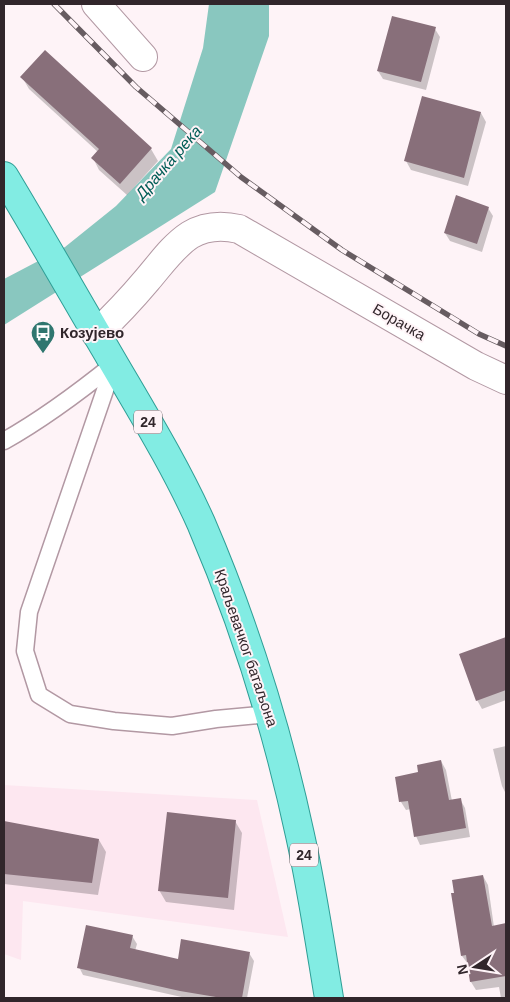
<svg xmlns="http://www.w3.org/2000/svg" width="510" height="1002" font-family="Arial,sans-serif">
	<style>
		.built { fill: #fde7f0 }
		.water { fill: #89c7bf }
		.shadow { fill: #0003 }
		.building { fill: #886f7a }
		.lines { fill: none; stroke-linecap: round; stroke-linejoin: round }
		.lane-casing { stroke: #b298a3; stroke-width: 19 }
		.street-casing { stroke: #b298a3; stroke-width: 30 }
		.primary-casing { stroke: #2f9e96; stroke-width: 30 }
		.lane { stroke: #fff; stroke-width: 16 }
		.street { stroke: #fff; stroke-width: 28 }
		.primary { stroke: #82ece3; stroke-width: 28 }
		.rail-casing { stroke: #675c61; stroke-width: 5.5 }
		.rail { stroke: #fef3f7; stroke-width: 4; stroke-dasharray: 11; stroke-linecap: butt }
		.labels { text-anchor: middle; stroke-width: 4; stroke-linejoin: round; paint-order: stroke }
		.shield { fill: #fef3f7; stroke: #6e6468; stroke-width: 1 }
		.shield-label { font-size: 14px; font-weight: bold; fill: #31262b }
		.street-label { font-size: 15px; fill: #31262b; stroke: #fef3f7 }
		.poi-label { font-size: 15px; font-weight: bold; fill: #31262b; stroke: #fef3f7; text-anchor: start }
		.water-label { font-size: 16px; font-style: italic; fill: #005d56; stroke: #fef3f7 }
	</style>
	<rect width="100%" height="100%" fill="#fef3f7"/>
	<path class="built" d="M4,785L257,800L288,937L23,901L21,960L4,954Z"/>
	<path class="water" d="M209,4H269V36L215,192L4,325V279L65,247L116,206L171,149L203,48Z"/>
	<path class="shadow" d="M435,29L440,37L426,90L383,79L378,71Z
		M22,77L151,149L158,161L127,195L99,170L93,158L98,152L29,89Z
		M481,113L486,122L468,186L411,170L406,161Z
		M488,208L493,216L482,252L450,241L445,233Z
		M506,638V700L482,709L477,700L460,655Z
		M506,746V794L502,786L493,749Z
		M441,761L446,770L452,801L460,799L465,808L470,837L420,845L416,836L411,809L406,810L401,802L396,778L420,773Z
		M235,821L242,833L234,910L166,902L159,890Z
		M4,822L99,840L106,852L98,895L4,884Z
		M483,876L488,885L494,927L506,925V998H501L499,987L476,990L471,982L468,964L462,956L455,894Z
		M132,936L137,944L135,951L179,960L249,953L254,961L247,998H186L83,975L79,967Z"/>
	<path class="building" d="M392,16L436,27L421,82L377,71Z
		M45,50L152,148L120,184L91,158L99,149L20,77Z
		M422,96L481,112L464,178L404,161Z
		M456,195L489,207L477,244L444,233Z
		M506,637V690L476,701L459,654Z
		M441,760L449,800L461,798L466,828L414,837L408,801L399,802L395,777L418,772L417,765Z
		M167,812L236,820L228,898L158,891Z
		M4,821L99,839L92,883L4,874Z
		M483,875L492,926L506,923V976L470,982L466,955L461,956L451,893H454L452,880Z
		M86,925L133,935L130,948L178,959L181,939L250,952L242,998H222L180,991L77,968Z"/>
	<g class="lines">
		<defs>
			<path id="lane" d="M114,364L29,612L25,651L39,695L70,714L114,721L172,726L216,719L270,714
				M4,441C43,419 78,393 114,364"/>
			<path id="street" d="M96,4L143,57
				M96,334C114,317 131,299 147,280C160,265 173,246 190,235C205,226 222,225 239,229L476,366L506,380"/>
			<path id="primary" d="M4,176C39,234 72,292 106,350C139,407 174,463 201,523C244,623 277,728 300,835C312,889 320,944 329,998"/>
		</defs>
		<use href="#lane" class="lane-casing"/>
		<use href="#street" class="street-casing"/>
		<use href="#primary" class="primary-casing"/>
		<use href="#lane" class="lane"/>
		<use href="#street" class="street"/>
		<use href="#primary" class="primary"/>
		<defs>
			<path id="rail" d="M54,4L136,87L241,177L342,250L479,334L506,346"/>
		</defs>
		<use href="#rail" class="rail-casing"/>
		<use href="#rail" class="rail"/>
	</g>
	<defs>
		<symbol id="bus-pin" viewBox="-11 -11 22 30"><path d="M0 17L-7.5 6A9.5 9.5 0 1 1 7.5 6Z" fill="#2f766f" stroke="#fef3f7"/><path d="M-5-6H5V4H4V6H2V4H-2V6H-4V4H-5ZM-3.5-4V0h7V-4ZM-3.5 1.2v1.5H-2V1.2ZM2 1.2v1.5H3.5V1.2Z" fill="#fff"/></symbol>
	</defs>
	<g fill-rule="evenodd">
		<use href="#bus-pin" x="29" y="319" width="28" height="38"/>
	</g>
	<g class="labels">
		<g class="shield">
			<rect x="134" y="410.5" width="28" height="23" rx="4"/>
			<rect x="290" y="843.5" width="28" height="23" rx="4"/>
		</g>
		<g class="shield-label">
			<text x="148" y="427">24</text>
			<text x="304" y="860">24</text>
		</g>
		<g class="street-label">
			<text transform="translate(399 322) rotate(30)" y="5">Борачка</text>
			<text transform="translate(246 648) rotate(71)" y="5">Краљевачког батаљона</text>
		</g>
		<g class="poi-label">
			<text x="60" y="338">Козујево</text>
		</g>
		<g class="water-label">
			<text transform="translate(168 162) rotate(-49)" y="6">Драчка река</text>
		</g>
	</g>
	<rect width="510" height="1002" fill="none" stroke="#31262b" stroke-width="10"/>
	<g transform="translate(475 967) rotate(258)" stroke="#fef3f7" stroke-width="4" paint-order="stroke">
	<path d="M0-4L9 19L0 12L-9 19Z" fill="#31262b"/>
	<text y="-8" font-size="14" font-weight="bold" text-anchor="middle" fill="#31262b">N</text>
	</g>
</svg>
